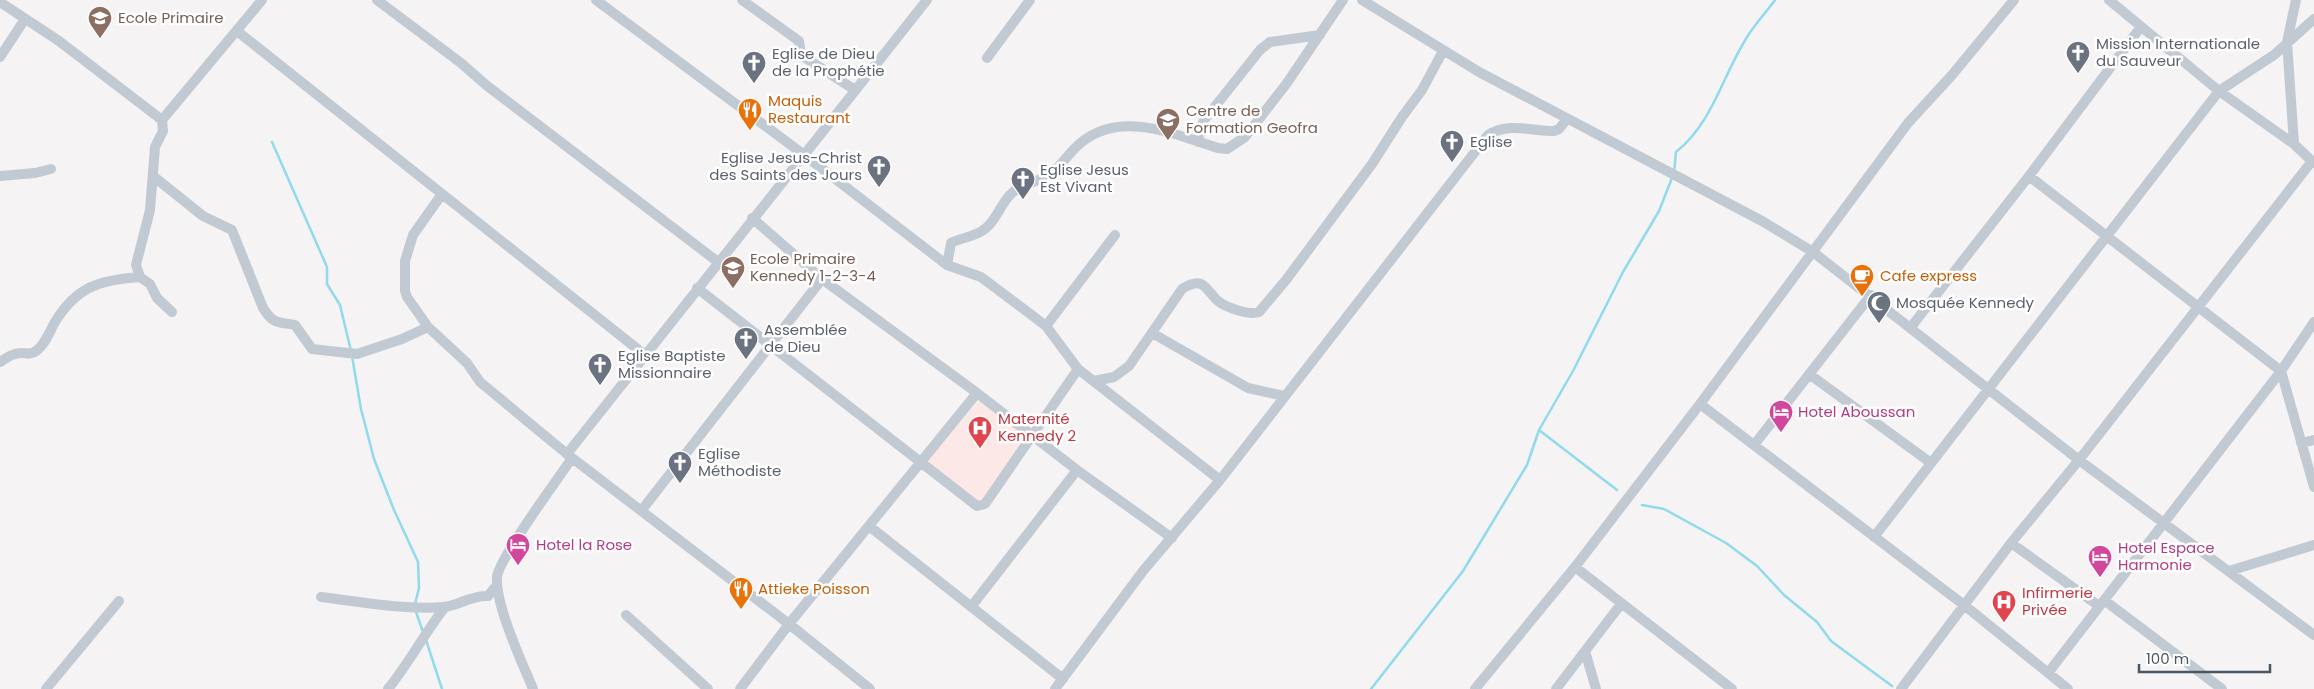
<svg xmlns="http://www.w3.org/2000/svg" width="2314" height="689" font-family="Poppins,sans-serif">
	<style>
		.medical { fill: #fce8e6 }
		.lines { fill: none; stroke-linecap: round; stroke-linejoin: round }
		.stream { stroke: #90daee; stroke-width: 2.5 }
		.minor { stroke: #c1cad2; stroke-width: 10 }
		.labels { text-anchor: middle; stroke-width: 5; stroke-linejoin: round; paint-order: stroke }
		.education-label { font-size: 15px; fill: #785e54; stroke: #fff; text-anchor: start }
		.worship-label { font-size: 15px; fill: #5b616d; stroke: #fff; text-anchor: start }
		.food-label { font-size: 15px; fill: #c56008; stroke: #fff; text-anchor: start }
		.hotel-label { font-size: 15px; fill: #b23c85; stroke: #fff; text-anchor: start }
		.health-label { font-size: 15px; fill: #be3a42; stroke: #fff; text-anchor: start }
	</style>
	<rect width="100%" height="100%" fill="#f5f3f3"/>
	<path class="medical" d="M981,399L1032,437L981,507L926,460Z"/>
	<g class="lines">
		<path class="stream" d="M272,142L327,267V284L340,305L351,351
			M1674,173L1676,152C1711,124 1721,81 1743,44C1751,28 1765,14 1775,0
			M352,356L361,409L374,459L394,510L418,562L419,588L415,604
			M1539,430L1617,490
			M1642,505L1664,509L1726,543L1757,566L1784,595L1817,622L1831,641L1892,686
			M415,609L423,632
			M426,640L442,689
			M1371,689L1463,571L1527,465L1539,430L1573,371L1623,272L1659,211L1672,178"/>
		<path class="minor" d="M377,0L461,63L486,85L718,262
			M596,0L803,154L947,265L981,277L1029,313L1046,326L1078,369L1220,480
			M742,0L799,41L801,55L855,90
			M1362,0L1479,72L1762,221L1813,252L2079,460L2314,635
			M2109,0L2219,91L2294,144L2314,163
			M0,2L59,41L162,120L163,131L155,147L150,210L136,265L140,277L150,284L157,298L172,312
			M237,31L645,355
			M0,57L25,19
			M987,58L1030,0
			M162,120L262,0
			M1198,142L1200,128L1205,119L1260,50L1270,42L1320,35
			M2294,144L2287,42L2296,0
			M0,176L35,173L51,169
			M153,176L203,216L232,230L263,308C273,324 277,322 295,325L312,349L357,354L402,339L428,327
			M2029,176L2281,371L2314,487
			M442,194L413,235L405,261V291L407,297L428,327L467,363L480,382L567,454
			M752,218L822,279L977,393L1077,470L1172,538
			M947,265L951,243C962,237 976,237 986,228C998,218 1001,202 1013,192C1025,183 1042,181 1054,171C1065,161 1070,151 1083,141C1123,110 1176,135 1218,148L1227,149L1245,137L1287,83L1343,0
			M697,288L977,506L985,504L1078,369
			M1046,326L1115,235
			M1911,327L2029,176L2140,28
			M1152,333L1248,388L1284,396
			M0,362C6,358 13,353 21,353C26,353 31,355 36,351C45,345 50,331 55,322C77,286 100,280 140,277
			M1809,374L1931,463
			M1094,381L1114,377L1129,366L1182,289C1205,275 1205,290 1218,301C1225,307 1250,316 1259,312L1286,280L1372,164L1402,117L1422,90L1443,51
			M1700,404L1964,605L2068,689
			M2301,443L2314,440
			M1754,445L1871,295
			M641,511L822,279
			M869,526L1063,679
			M1874,537L2219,91L2274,55L2314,19
			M2011,543L2099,606
			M1575,567L1732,689
			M2229,571L2314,545
			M321,597C361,602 403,610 443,607C459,606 471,595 488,596L497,585
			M2104,600L2222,689
			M971,607L1077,470
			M626,615L708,689
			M1585,651L1596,689
			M2048,673L2281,371L2314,322
			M46,689L119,601
			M388,689C409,663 424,634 445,607
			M533,689C522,662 495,605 497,577C499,558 558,479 572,458
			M740,689L789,624L977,393
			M870,689L789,624L567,454L927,0
			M1055,689L1143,571L1220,480L1488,135C1509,122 1531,131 1554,131L1559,129L1567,119
			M1475,689L1575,567L1700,404L1908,123L1952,75L2014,0
			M1556,689L1621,604
			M1901,689L2011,543L2079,460L2312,161"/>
	</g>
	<defs>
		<symbol id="school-pin" viewBox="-11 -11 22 30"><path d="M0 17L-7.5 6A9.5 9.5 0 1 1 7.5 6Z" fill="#8d6e63" stroke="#fff"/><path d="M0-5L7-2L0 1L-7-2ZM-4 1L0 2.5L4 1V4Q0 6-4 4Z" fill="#fff"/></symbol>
		<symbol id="church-pin" viewBox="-11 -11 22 30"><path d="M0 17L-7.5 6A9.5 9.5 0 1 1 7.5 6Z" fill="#6b7280" stroke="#fff"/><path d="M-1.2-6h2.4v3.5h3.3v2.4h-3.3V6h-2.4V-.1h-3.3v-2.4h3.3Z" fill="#fff"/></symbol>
		<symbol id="restaurant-pin" viewBox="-11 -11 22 30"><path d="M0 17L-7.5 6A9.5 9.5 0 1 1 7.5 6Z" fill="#e8710a" stroke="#fff"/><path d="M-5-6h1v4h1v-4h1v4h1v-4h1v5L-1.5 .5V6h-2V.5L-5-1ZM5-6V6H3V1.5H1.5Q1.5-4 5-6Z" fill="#fff"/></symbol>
		<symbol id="cafe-pin" viewBox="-11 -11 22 30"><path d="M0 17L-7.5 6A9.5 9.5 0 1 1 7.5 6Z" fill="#e8710a" stroke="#fff"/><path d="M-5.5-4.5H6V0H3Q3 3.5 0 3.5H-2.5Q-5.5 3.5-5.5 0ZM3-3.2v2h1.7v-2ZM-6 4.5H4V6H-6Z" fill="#fff"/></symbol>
		<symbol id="mosque-pin" viewBox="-11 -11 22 30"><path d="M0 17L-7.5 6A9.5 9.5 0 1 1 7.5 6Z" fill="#6b7280" stroke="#fff"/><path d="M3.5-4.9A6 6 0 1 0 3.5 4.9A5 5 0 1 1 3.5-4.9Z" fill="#fff"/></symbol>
		<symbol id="hotel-pin" viewBox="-11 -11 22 30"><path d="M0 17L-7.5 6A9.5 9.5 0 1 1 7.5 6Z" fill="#d1479c" stroke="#fff"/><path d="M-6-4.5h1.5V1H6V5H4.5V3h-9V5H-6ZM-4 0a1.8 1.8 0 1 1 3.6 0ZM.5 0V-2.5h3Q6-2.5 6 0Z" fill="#fff"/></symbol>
		<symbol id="hospital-pin" viewBox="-11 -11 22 30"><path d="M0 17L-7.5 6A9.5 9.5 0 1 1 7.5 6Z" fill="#e0444e" stroke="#fff"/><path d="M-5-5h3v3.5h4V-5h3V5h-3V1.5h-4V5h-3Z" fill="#fff"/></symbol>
	</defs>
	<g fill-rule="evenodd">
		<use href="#school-pin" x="86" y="4" width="28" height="38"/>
		<use href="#church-pin" x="2064" y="39" width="28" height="38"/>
		<use href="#church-pin" x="740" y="49" width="28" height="38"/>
		<use href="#restaurant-pin" x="736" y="96" width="28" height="38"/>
		<use href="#school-pin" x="1154" y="106" width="28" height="38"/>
		<use href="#church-pin" x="1438" y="128" width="28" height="38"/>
		<use href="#church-pin" x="865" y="153" width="28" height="38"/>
		<use href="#church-pin" x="1009" y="165" width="28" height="38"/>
		<use href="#school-pin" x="719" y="254" width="28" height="38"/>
		<use href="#cafe-pin" x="1848" y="262" width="28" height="38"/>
		<use href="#mosque-pin" x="1865" y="289" width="28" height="38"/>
		<use href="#church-pin" x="732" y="325" width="28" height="38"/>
		<use href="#church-pin" x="586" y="351" width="28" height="38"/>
		<use href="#hotel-pin" x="1767" y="398" width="28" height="38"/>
		<use href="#hospital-pin" x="966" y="414" width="28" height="38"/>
		<use href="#church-pin" x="666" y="449" width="28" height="38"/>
		<use href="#hotel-pin" x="504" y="531" width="28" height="38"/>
		<use href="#hotel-pin" x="2086" y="543" width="28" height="38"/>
		<use href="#restaurant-pin" x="727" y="575" width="28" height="38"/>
		<use href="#hospital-pin" x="1990" y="588" width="28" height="38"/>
	</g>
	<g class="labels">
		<g class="education-label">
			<text x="118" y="23">Ecole Primaire</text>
			<text x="1186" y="116">Centre de<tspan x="1186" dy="17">Formation Geofra</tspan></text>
			<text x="750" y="264">Ecole Primaire<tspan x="750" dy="17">Kennedy 1-2-3-4</tspan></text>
		</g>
		<g class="worship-label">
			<text x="2096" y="49">Mission Internationale<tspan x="2096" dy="17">du Sauveur</tspan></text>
			<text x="772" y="59">Eglise de Dieu<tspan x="772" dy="17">de la Prophétie</tspan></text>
			<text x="1470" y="147">Eglise</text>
			<text x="862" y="163" text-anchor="end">Eglise Jesus-Christ<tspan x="862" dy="17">des Saints des Jours</tspan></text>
			<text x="1040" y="175">Eglise Jesus<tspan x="1040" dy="17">Est Vivant</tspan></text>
			<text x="1896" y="308">Mosquée Kennedy</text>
			<text x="764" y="335">Assemblée<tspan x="764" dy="17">de Dieu</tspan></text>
			<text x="618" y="361">Eglise Baptiste<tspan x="618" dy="17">Missionnaire</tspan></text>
			<text x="698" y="459">Eglise<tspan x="698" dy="17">Méthodiste</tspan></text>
		</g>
		<g class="food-label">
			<text x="768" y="106">Maquis<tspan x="768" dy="17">Restaurant</tspan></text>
			<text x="1880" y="281">Cafe express</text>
			<text x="758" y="594">Attieke Poisson</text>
		</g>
		<g class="hotel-label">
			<text x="1798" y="417">Hotel Aboussan</text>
			<text x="536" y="550">Hotel la Rose</text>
			<text x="2118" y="553">Hotel Espace<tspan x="2118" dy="17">Harmonie</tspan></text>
		</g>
		<g class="health-label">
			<text x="998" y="424">Maternité<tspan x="998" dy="17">Kennedy 2</tspan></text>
			<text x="2022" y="598">Infirmerie<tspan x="2022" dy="17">Privée</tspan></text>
		</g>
	</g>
	<path d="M2139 664v8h131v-8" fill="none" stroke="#4a5661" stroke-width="2.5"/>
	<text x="2146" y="664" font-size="15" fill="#4a5661" stroke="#ffffff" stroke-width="4" paint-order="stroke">100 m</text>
</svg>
